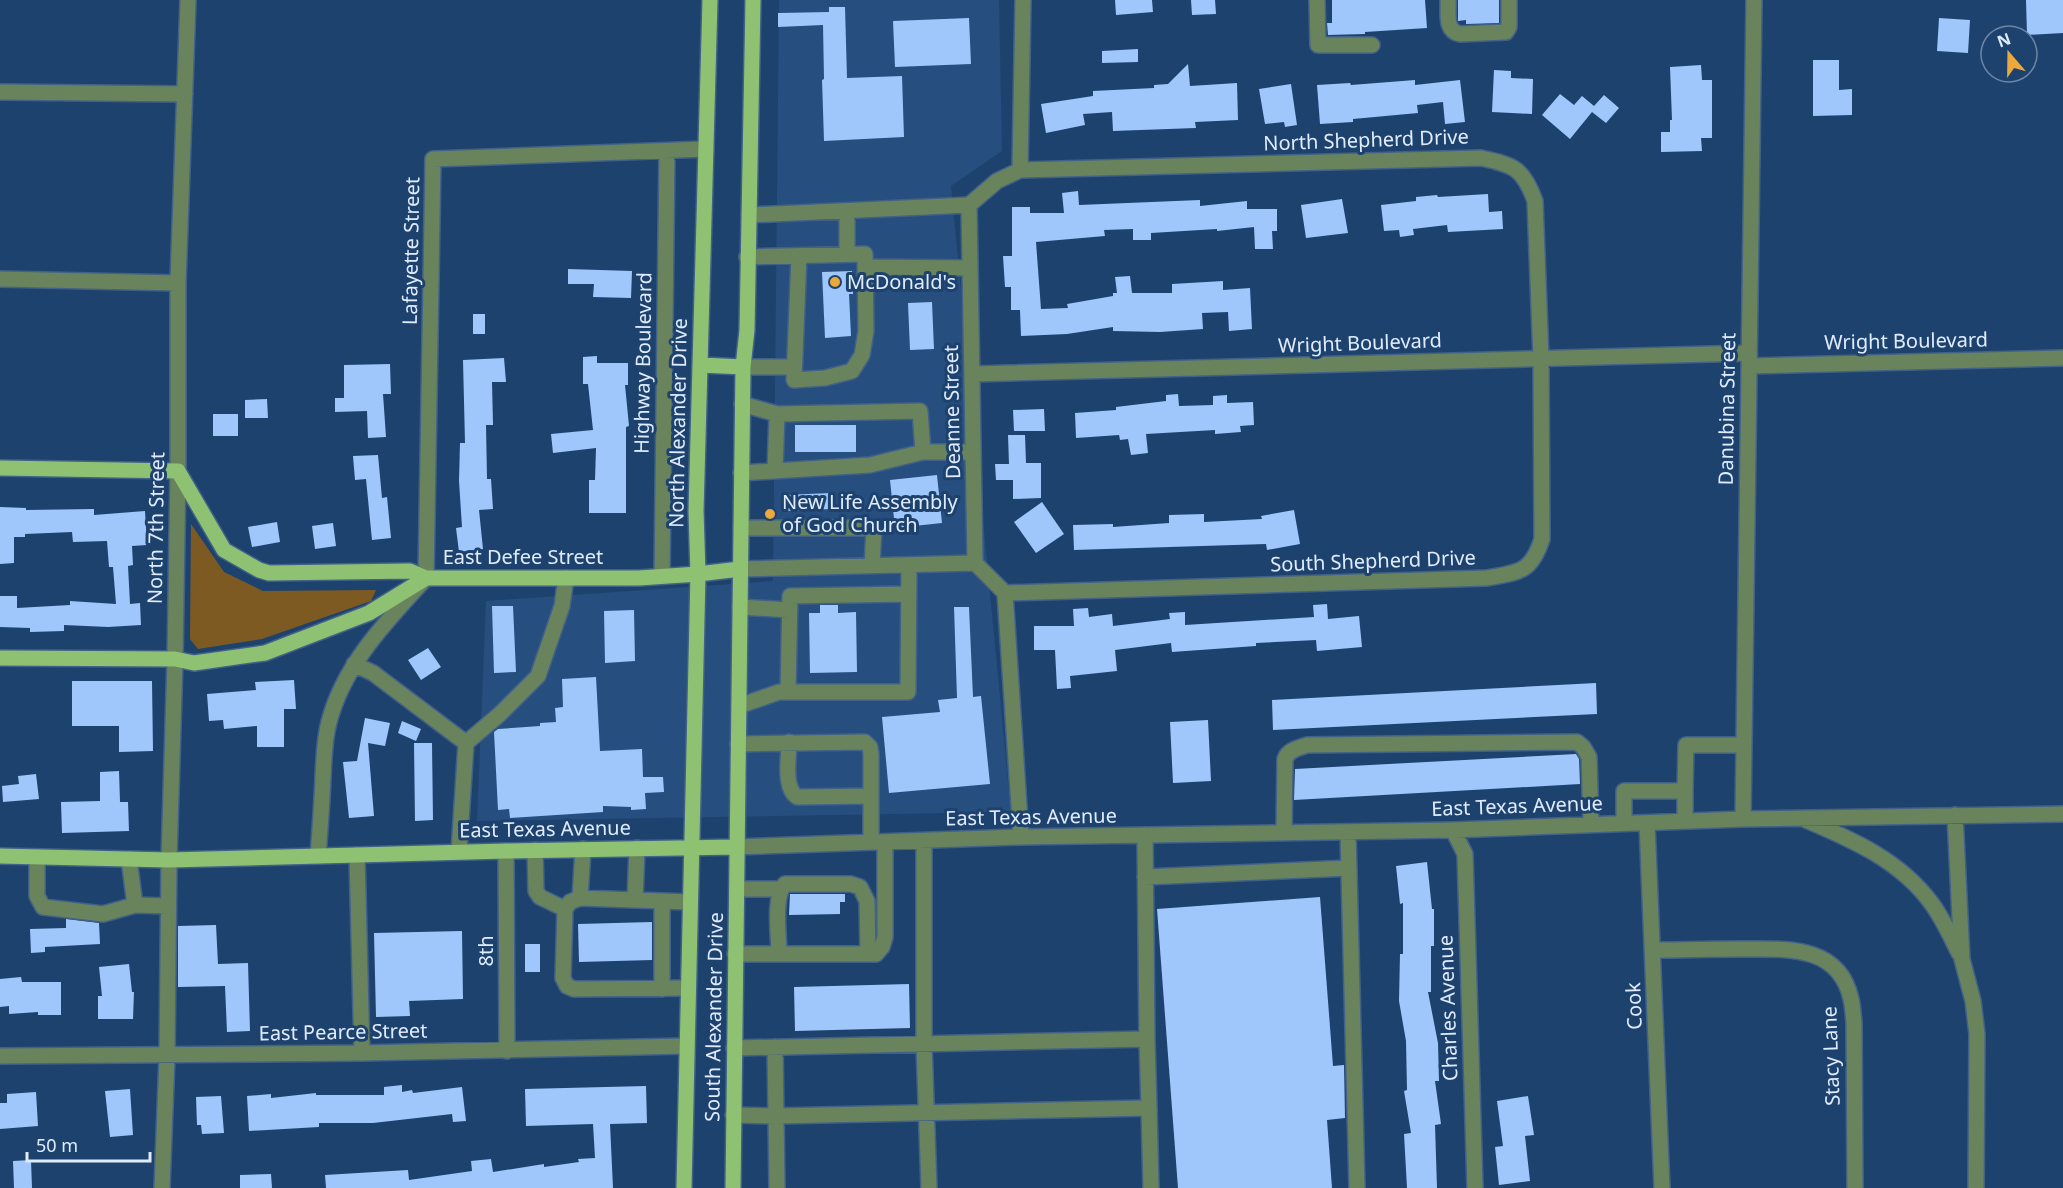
<svg xmlns="http://www.w3.org/2000/svg" width="2063" height="1188" font-family="'Noto Sans',sans-serif">
	<style>
		.built { fill: #264e7e }
		.green { fill: #7e5a23 }
		.building { fill: #9fc7fc }
		.lines { fill: none; stroke-linecap: round; stroke-linejoin: round }
		.minor-casing { stroke: #416188; stroke-width: 18 }
		.major-casing { stroke: #416188; stroke-width: 18 }
		.minor { stroke: #69835c; stroke-width: 15 }
		.major { stroke: #8ec272; stroke-width: 15 }
		.poi-dot { fill: #eca93b; stroke: #1e426e; stroke-width: 2 }
		.labels { text-anchor: middle; stroke-width: 6; stroke-linejoin: round; paint-order: stroke }
		.street-label { font-size: 20px; fill: #e0ecfd; stroke: #1e426e }
		.poi-label { font-size: 20px; fill: #e0ecfd; stroke: #1e426e; text-anchor: start }
	</style>
	<rect width="100%" height="100%" fill="#1e426e"/>
	<path class="built" d="M779,0H999L1002,151L951,186L1011,812L477,821L486,601L773,581Z"/>
	<path class="green" d="M191,524L224,572L263,591L376,590L371,601L262,639L198,649L190,639Z"/>
	<path class="building" d="M1115,0H1152L1153,12L1116,15Z
		M1191,0H1215L1216,14L1192,15Z
		M1332,0H1425L1427,28L1365,32V34L1328,35L1327,23H1332Z
		M1458,0H1499V23L1466,24V20L1458,21Z
		M2026,0H2063V33L2027,35Z
		M829,7H845L847,78L902,76L904,137L824,141L822,80L824,79L823,25L778,27V13L829,12Z
		M969,18L971,64L895,67L893,21Z
		M1939,18L1970,20L1968,53L1937,51Z
		M1138,49V62L1102,63V51Z
		M1813,60H1839V90L1852,89V115L1813,116Z
		M1188,64L1190,86L1237,83L1238,120L1195,122L1196,128L1113,131L1112,112L1083,114L1085,125L1046,133L1041,104L1093,96V91L1154,88V85L1168,84Z
		M1701,65L1702,80H1712V138H1701L1702,151L1661,152V132H1670V120H1672L1670,67Z
		M1494,70L1511,71V78L1533,79L1532,114L1492,112Z
		M1415,80V85L1460,80L1465,122L1445,124L1443,102L1417,105L1418,113L1353,119V122L1320,124L1317,85L1350,83L1351,85Z
		M1291,84L1297,125L1285,127L1284,122L1265,124L1259,89Z
		M1560,94L1574,105L1582,96L1594,106L1604,95L1619,108L1606,123L1592,112L1570,139L1542,115Z
		M1078,191L1079,205L1200,200V206L1247,201V209H1277V231H1272L1273,249H1255L1254,227L1217,231V229L1151,233V240H1133V229L1104,230L1105,236L1036,242L1041,309L1068,308L1067,304L1113,296V293H1117L1115,277L1130,276L1132,293H1172V284L1223,281V290L1250,288L1252,329L1229,331L1228,312L1202,313L1203,329L1160,332L1113,331V327L1067,334L1021,336L1020,310H1011V287H1005L1003,256H1012V207H1030V213H1064L1062,193Z
		M1488,194L1489,212L1502,211L1503,229L1448,232L1447,225L1413,229L1414,235L1400,237L1399,230L1384,231L1381,205L1416,201V197L1437,195L1438,197Z
		M1342,199L1348,233L1306,238L1301,205Z
		M568,269L632,271L631,298L593,297L594,284H568Z
		M852,271L853,294H849L851,336L825,338L822,272Z
		M932,302L934,349L910,350L908,303Z
		M473,314H485V334H473Z
		M597,356V363H628V385H625L629,426L626,427V513H589V480H595L596,448L553,453L551,434L593,430L588,384H583V357Z
		M504,358L506,382H492L493,425H486L487,479H491L493,509L479,510L483,549L459,552L456,528L462,527L459,481L460,443H465L463,360Z
		M390,364L391,394H383L386,437L368,438L367,411L335,412V398H344V365Z
		M1178,394L1179,406L1213,405V396L1227,395V403L1253,402L1254,425L1240,426L1241,432L1215,434V430L1146,434L1148,453L1131,455L1128,439L1120,440L1119,435L1076,438L1075,413L1116,410V407L1166,401V395Z
		M267,399L268,418H245V400Z
		M1044,409L1045,431H1014L1013,410Z
		M213,414H238V436H213Z
		M795,425H856V452H795Z
		M1008,435H1025L1026,463H1041V498L1013,499V480H996L995,464H1009Z
		M378,455L382,498L387,497L391,538L372,540L366,479L355,480L353,456Z
		M937,475L942,523L895,528L890,480Z
		M832,493V509L784,511V495Z
		M1042,502L1064,534L1036,553L1014,522Z
		M0,507L26,508V510L94,509V515L145,511L147,545L132,546L133,565L128,566L130,604L140,603L141,625L108,627L64,625V631L30,632V628L0,627V596H17V608L70,605V601L116,604L113,567H109L107,541L73,542L72,532L25,534V537H14V563L0,564Z
		M1294,510L1300,544L1267,550L1266,544L1074,550L1073,525L1113,524V527L1169,523V515L1204,514V522L1262,519L1261,516Z
		M277,522L280,542L252,547L248,527Z
		M333,523L336,546L315,549L312,526Z
		M1327,604L1328,619L1359,616L1362,647L1317,651L1316,640L1256,643V646L1172,652L1171,643L1115,650L1117,671L1070,676L1071,688L1057,689L1055,650H1034V626H1074L1073,609L1088,608L1089,617L1112,614L1113,626L1170,619L1169,613L1185,612V625L1314,617L1313,605Z
		M820,605H838V613L856,612L857,672L810,673L809,613H820Z
		M492,606H513L516,672L494,673Z
		M954,607H969L973,697L981,696L990,784L889,793L882,717L940,712L938,700L957,698Z
		M634,610L635,661L605,663L604,611Z
		M428,648L441,667L421,680L408,660Z
		M596,677L600,751L642,749L643,777H663L664,792L645,793L646,809L631,810V807L603,806V812L510,818L509,809L498,810L494,732L498,729L540,726V723L556,722L555,708L563,707L562,679Z
		M294,680L296,709H284V747H257V726L224,729L223,720L209,721L207,694L256,690L255,682Z
		M72,681H152L153,751L119,752V726H72Z
		M1596,683L1597,714L1273,730L1272,700Z
		M365,718L390,723L385,746L368,743L374,816L349,818L343,762L357,761Z
		M1208,720L1211,781L1173,783L1170,722Z
		M402,721L421,729L416,741L398,733Z
		M414,743H432L433,820L415,821Z
		M1576,754L1579,759L1580,784L1294,800L1295,769Z
		M119,771L120,802H128L129,831L62,833L61,802L100,801V772Z
		M36,774L39,799L3,802L2,786L19,784L18,776Z
		M1427,862L1432,909H1434V946H1431V992H1428L1438,1043L1439,1081H1435L1441,1124L1435,1125L1437,1188H1407L1404,1134L1411,1133L1404,1091L1407,1090L1406,1041L1399,1001L1400,954H1403V903L1400,904L1396,866Z
		M790,894H845V902H840V914L789,915Z
		M1320,897L1333,1066L1344,1065L1345,1118L1327,1120L1332,1188H1178L1157,909Z
		M66,919L99,923L100,944L45,947V952L31,953L30,929L66,928Z
		M652,922V960L579,962L578,924Z
		M216,925L218,964L248,963L250,1031L227,1032L225,986L178,987V926Z
		M462,931L463,999L409,1001L410,1016L376,1017L374,933Z
		M525,944H540V972H525Z
		M129,964L132,992H134L133,1019H98V996H102L99,967Z
		M21,977L22,982H61V1015H38V1012L9,1014V1006L0,1007V979Z
		M909,984L910,1028L795,1031L794,987Z
		M402,1085V1092L412,1090L413,1093L462,1087L466,1121L453,1122L452,1114L373,1123H319V1127L249,1131L247,1096L271,1094V1098L316,1093V1095H384V1087Z
		M646,1086L647,1123L610,1124L613,1188H326L325,1175L408,1170L409,1180L472,1171L471,1161L491,1159L493,1172L544,1164V1167L579,1162L578,1159L595,1158L593,1124L526,1126L525,1089Z
		M130,1089L133,1135L110,1137L105,1091Z
		M36,1092L38,1126L0,1129V1103H7V1094Z
		M221,1096L224,1133L202,1134L201,1125H197L196,1097Z
		M1528,1096L1534,1135L1525,1136L1530,1181L1499,1185L1495,1147L1503,1146L1497,1101Z
		M31,1160L32,1188H14L13,1161Z
		M271,1174L272,1188H240V1175Z"/>
	<g class="lines">
		<defs>
			<path id="minor" d="M1317,0L1318,45H1372
				M1448,0C1449,12 1444,31 1460,34L1506,32L1509,27V0
				M0,92L185,94
				M1020,170L1023,0
				M847,211V254
				M749,215L969,205
				M747,257L865,254L866,331L862,355L852,371L825,378L794,380L799,256
				M865,267L970,268
				M0,279L178,283
				M1749,366L2063,358
				M743,367H794
				M972,374L1749,353
				M742,404L777,414L920,411L923,452
				M775,471L777,414
				M741,473L870,465L923,452H973
				M741,528H874L872,566
				M740,569L975,563
				M662,576L667,151
				M1005,593L1487,578C1519,572 1531,573 1542,539L1541,359L1535,201C1523,168 1514,165 1481,158L1020,170L997,181L969,205L975,563L1005,593L1021,837
				M740,607L789,610
				M354,664L373,673L466,743L459,852
				M788,692L790,596L908,594
				M739,706L779,692H908L909,565
				M789,742C789,758 783,787 797,797L871,796
				M466,743L500,714L538,676L562,606L566,578
				M738,744L865,742L870,747L871,754V842
				M1955,815L1962,959L1973,1001L1977,1034L1976,1188
				M1743,819L1754,0
				M1806,820C1853,840 1901,861 1932,904C1943,919 1951,937 1959,953
				M1685,821V791
				M1624,823V791H1685L1686,745H1744
				M1647,823L1662,1188
				M1453,830L1465,854L1475,1188
				M1348,832L1357,1188
				M1284,833L1285,759C1288,750 1298,748 1307,745L1577,742L1583,747L1589,757L1591,825
				M924,841V1044L929,1188
				M736,847L1021,837L1453,830L1743,819L2063,814
				M535,850L536,891L540,897L565,909
				M506,851L507,1051
				M357,855L362,1053
				M318,856C320,830 322,803 323,777C324,759 324,740 329,722C344,664 387,621 426,578L433,159L706,149
				M37,857V896L43,907L103,914L135,905L168,906
				M129,859L135,905
				M1145,877L1349,868
				M737,889H780
				M580,898L583,849
				M635,900L637,848
				M1653,950C1683,950 1712,949 1741,949C1785,949 1839,944 1851,999C1853,1007 1853,1015 1854,1022L1855,1188
				M735,954H876L882,947L885,937V842
				M779,954C779,936 773,897 785,884H851L860,887L867,901L868,954
				M688,988L574,989L567,986L563,978L565,909L570,902L580,898L690,902
				M662,989V901
				M775,1047L776,1116L1149,1108L1147,1039
				M734,1048L1147,1039L1145,835
				M0,1056L362,1053L686,1046
				M1149,1108L1151,1188
				M733,1115L776,1116L777,1188
				M162,1188L167,1056L169,860L175,659L178,471V283L188,0"/>
			<path id="major" d="M701,365L743,367
				M0,468L178,471L224,550L259,570L269,573L410,571L426,578
				M0,658L175,659L194,663L265,653L369,613L426,578H639L698,574L740,569
				M0,856L169,860L506,851L736,847
				M684,1188L698,574L696,511L710,0
				M733,1188L743,367L747,330L753,0"/>
		</defs>
		<use href="#minor" class="minor-casing"/>
		<use href="#major" class="major-casing"/>
		<use href="#minor" class="minor"/>
		<use href="#major" class="major"/>
	</g>
	<g class="poi-dot">
		<circle cx="835" cy="282" r="6"/>
		<circle cx="770" cy="514" r="6"/>
	</g>
	<g class="labels">
		<g class="street-label">
			<text transform="translate(1366 140) rotate(-2)" y="7">North Shepherd Drive</text>
			<text transform="translate(411 251) rotate(-89)" y="7">Lafayette Street</text>
			<text transform="translate(1906 341) rotate(-1)" y="7">Wright Boulevard</text>
			<text transform="translate(1360 343) rotate(-2)" y="7">Wright Boulevard</text>
			<text transform="translate(643 363) rotate(-89)" y="7">Highway Boulevard</text>
			<text transform="translate(1727 409) rotate(-89)" y="7">Danubina Street</text>
			<text transform="translate(952 412) rotate(-91)" y="7">Deanne Street</text>
			<text transform="translate(678 423) rotate(-89)" y="7">North Alexander Drive</text>
			<text transform="translate(156 528) rotate(-89)" y="7">North 7th Street</text>
			<text x="523" y="564">East Defee Street</text>
			<text transform="translate(1373 561) rotate(-2)" y="7">South Shepherd Drive</text>
			<text transform="translate(1517 806) rotate(-2)" y="7">East Texas Avenue</text>
			<text transform="translate(1031 817) rotate(-1)" y="7">East Texas Avenue</text>
			<text transform="translate(545 829) rotate(-1)" y="7">East Texas Avenue</text>
			<text transform="translate(486 951) rotate(-90)" y="7">8th</text>
			<text transform="translate(1634 1006) rotate(-92)" y="7">Cook</text>
			<text transform="translate(1448 1008) rotate(-92)" y="7">Charles Avenue</text>
			<text transform="translate(714 1017) rotate(-89)" y="7">South Alexander Drive</text>
			<text transform="translate(343 1032) rotate(-1)" y="7">East Pearce Street</text>
			<text transform="translate(1831 1056) rotate(-92)" y="7">Stacy Lane</text>
		</g>
		<g class="poi-label">
			<text x="847" y="289">McDonald's</text>
			<text x="782" y="509">New Life Assembly<tspan x="782" dy="23">of God Church</tspan></text>
		</g>
	</g>
	<g transform="translate(2009 54) rotate(340)"><circle r="28" fill="#1e426e" stroke="#6c86a7" stroke-width="1.5"/>
	<path d="M0-4.5L10 22L0 15L-10 22Z" fill="#eca93b"/>
	<text y="-9" font-size="16" font-weight="bold" text-anchor="middle" fill="#e0ecfd">N</text>
	</g>
	<path d="M27 1152v9h123v-9" fill="none" stroke="#e0ecfd" stroke-width="3"/>
	<text x="36" y="1152" font-size="18" fill="#e0ecfd" stroke="#1e426e" stroke-width="4.5" paint-order="stroke">50 m</text>
</svg>
